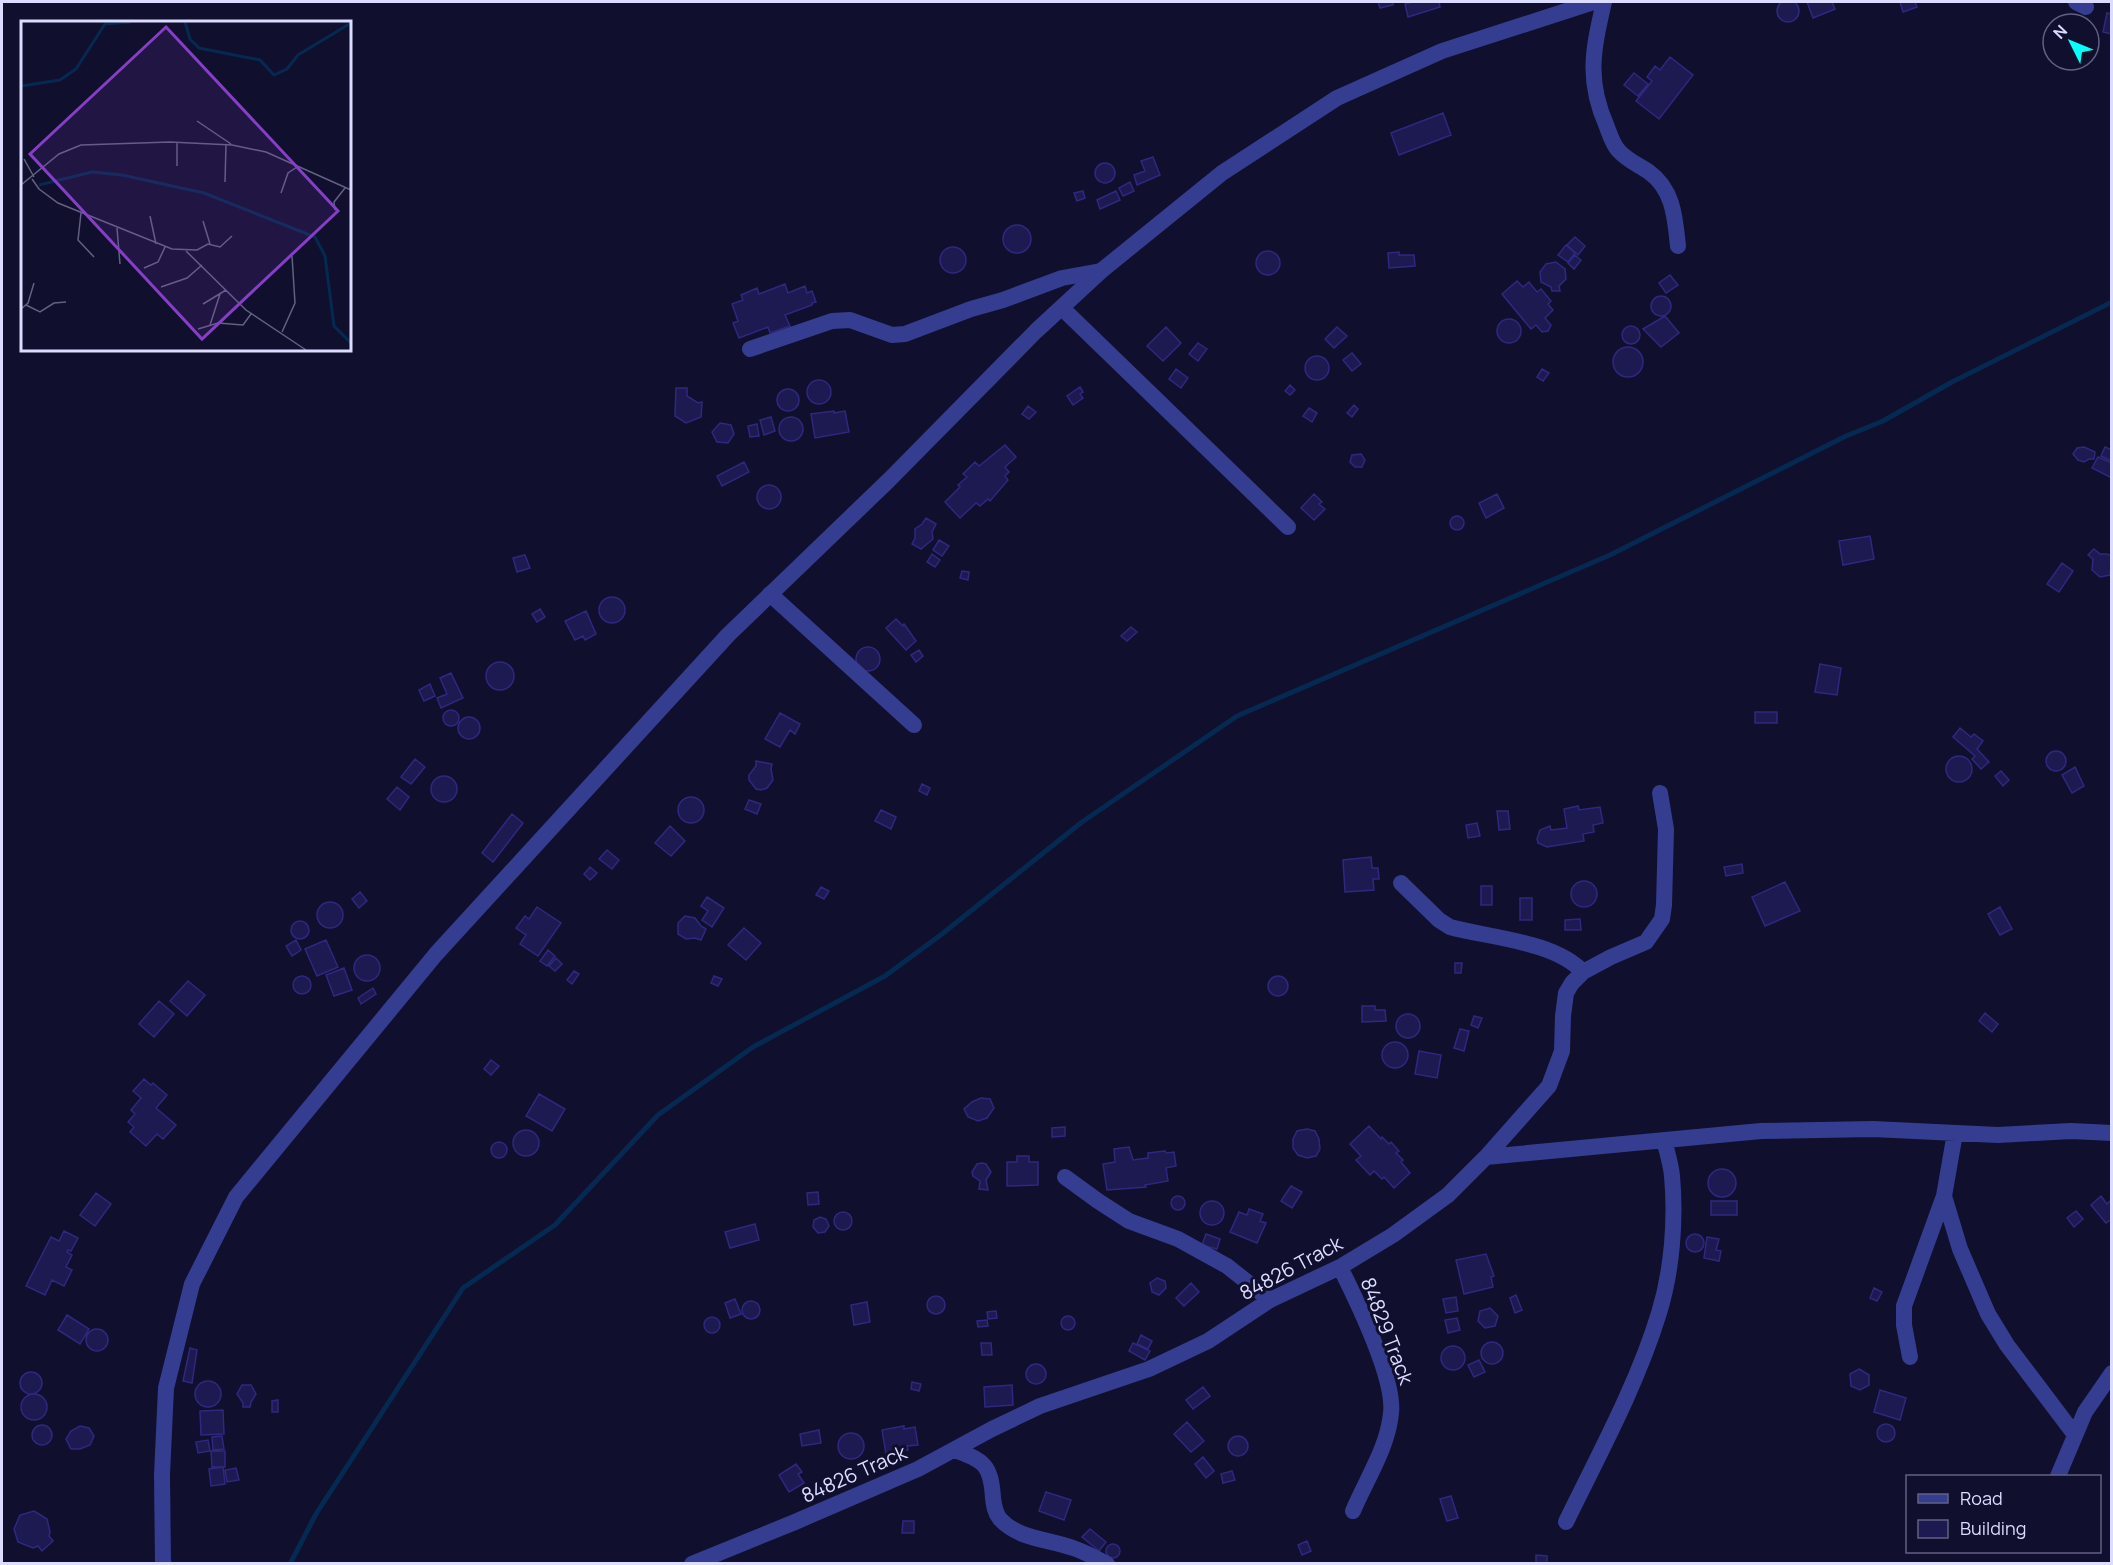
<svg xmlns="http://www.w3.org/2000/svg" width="2113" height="1565" font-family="Manrope,sans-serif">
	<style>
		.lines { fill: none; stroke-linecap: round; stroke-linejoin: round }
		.stream { stroke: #052950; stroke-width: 5 }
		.building { fill: #1d1951; stroke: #2f287f; stroke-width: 1.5 }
		.minor { stroke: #353d91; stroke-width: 16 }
		.tertiary { stroke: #353d91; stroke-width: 16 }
		.labels { text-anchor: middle; stroke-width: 6; stroke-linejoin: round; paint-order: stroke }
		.street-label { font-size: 20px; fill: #dbdcff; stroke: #100f2e }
		.inset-river { fill: none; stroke: #052950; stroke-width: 3 }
		.inset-road { fill: none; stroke: #616182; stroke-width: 1.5 }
		.view { fill: #853ec5; fill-opacity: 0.15; stroke: #853ec5; stroke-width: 3 }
		.inset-edge { fill: none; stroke: #dbdcff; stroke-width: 3 }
	</style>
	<rect width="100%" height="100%" fill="#100f2e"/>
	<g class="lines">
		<path class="stream" d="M290,1564L316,1514L463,1288L555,1225L658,1115L753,1047L885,976L942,934L1082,822L1237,716L1610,555L1846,436L1883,421L1952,382L2112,302"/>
	</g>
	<path class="building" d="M1777 11a11 11 0 1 1 22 0a11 11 0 1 1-22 0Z
		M1378,2H1393V5L1380,8Z
		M1413,2H1439L1440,7L1408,17L1405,4Z
		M1807,2H1832L1835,9L1813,18Z
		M1900,2H1915L1917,7L1903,12Z
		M2107,13L2112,14V34L2103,32Z
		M1670,57L1693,75L1659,119L1636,101L1652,81L1647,77L1655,66L1660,70Z
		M1634,73L1648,84L1638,96L1624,85Z
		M1443,113L1451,135L1399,155L1391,133Z
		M1153,157L1160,175L1137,185L1134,175L1145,171L1141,161Z
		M1095 173a10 10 0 1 1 20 0a10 10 0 1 1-20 0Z
		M1130,182L1134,191L1123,196L1119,188Z
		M1083,191L1085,198L1077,201L1074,193Z
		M1116,191L1120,200L1100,209L1097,200Z
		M1003 239a14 14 0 1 1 28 0a14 14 0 1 1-28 0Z
		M1575,237L1585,246L1578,255L1567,245Z
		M1566,245L1575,253L1568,262L1558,255Z
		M940 260a13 13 0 1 1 26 0a13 13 0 1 1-26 0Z
		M1256 263a12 12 0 1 1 24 0a12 12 0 1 1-24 0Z
		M1399,252V255H1414L1415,266L1389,268L1388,253Z
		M1575,255L1581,260L1574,269L1568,263Z
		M1556,262L1565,269L1566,279L1559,286L1560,291H1552L1551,287L1541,282L1540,272L1546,264Z
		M1670,275L1678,285L1666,293L1659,283Z
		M1517,281L1523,287L1529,282L1537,292L1541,289L1551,301L1548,304L1553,310L1545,318L1551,325L1548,331L1542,332L1536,325L1531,329L1502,294Z
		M785,284L788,293L805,286L807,293L812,291L816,302L812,303V305L785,315L790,326L770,333L768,327L739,338L733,323L738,321L732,304L743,300L741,295L757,288L759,294Z
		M1651 306a10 10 0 1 1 20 0a10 10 0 1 1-20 0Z
		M1665,316L1679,333L1661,347L1643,329Z
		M1497 331a12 12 0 1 1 24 0a12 12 0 1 1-24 0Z
		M1622 335a9 9 0 1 1 18 0a9 9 0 1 1-18 0Z
		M1166,327L1181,343L1163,361L1147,346Z
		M1337,327L1347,336L1334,348L1325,339Z
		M1198,343L1207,349L1198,361L1189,354Z
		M1613 362a15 15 0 1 1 30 0a15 15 0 1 1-30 0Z
		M1352,353L1361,364L1352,371L1343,360Z
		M1305 368a12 12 0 1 1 24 0a12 12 0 1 1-24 0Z
		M1176,369L1188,378L1181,388L1169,379Z
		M1542,369L1549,373L1543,381L1537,377Z
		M807 392a12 12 0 1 1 24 0a12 12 0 1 1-24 0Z
		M1290,385L1295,390L1290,395L1285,391Z
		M1080,387L1083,392L1080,394L1083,398L1073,405L1067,396Z
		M676,388H687V396L698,403L702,402L701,417L686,423L675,416Z
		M777 400a11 11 0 1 1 22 0a11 11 0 1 1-22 0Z
		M1354,405L1358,409L1352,417L1347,413Z
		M1028,406L1036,412L1029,419L1022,414Z
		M1309,408L1317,413L1312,422L1303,416Z
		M834,411V413L845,411L849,432L815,438L811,414Z
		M779 429a12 12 0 1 1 24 0a12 12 0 1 1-24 0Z
		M771,417L775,431L764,435L760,420Z
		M720,423L731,425L734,434L728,443L717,442L712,432Z
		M757,424L759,436L750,437L748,426Z
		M1005,445L1016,457L1005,467L1009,472L1005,476L1008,480L990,501L988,499L980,506L976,503L960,518L945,502L960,487L958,485L967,477L963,474L975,462L979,466Z
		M2084,447L2095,452L2094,459H2089L2084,462L2078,460L2073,454L2077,448Z
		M2105,447L2112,450V461L2101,456Z
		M1361,454L1365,460L1362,467H1355L1350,462L1352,455Z
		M2098,457L2112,463V478L2092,468Z
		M744,462L749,472L722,486L717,476Z
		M757 497a12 12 0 1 1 24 0a12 12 0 1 1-24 0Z
		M1314,494L1322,502L1319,504L1325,509L1314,520L1301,508Z
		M1497,494L1504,508L1486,518L1479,503Z
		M1450 523a7 7 0 1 1 14 0a7 7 0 1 1-14 0Z
		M926,518L936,524L932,532L933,539L921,549L912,544L915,538V529L922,524Z
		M1870,536L1874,559L1843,565L1839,541Z
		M939,540L949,546L942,556L933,550Z
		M2094,549L2100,554H2107L2112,556L2110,575L2100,577L2092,570L2093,559L2088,555Z
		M932,554L940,560L935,567L927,562Z
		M525,555L530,568L517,572L513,558Z
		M2062,563L2073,571L2059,592L2047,584Z
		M962,571L969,572L968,580L960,578Z
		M599 610a13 13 0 1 1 26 0a13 13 0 1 1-26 0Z
		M540,609L545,617L537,622L532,614Z
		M586,611L596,634L585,640L583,636L575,640L565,621Z
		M896,619L903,626L904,624L916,641L906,650L886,628Z
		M1131,627L1137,632L1127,641L1121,636Z
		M856 659a12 12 0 1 1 24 0a12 12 0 1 1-24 0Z
		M919,650L923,656L916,662L911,655Z
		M486 676a14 14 0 1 1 28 0a14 14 0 1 1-28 0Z
		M1820,664L1841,668L1837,695L1815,692Z
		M451,673L463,698L441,708L437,698L447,694L440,678Z
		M430,684L435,696L424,701L419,690Z
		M443 718a8 8 0 1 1 16 0a8 8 0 1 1-16 0Z
		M1755,712H1777V723H1755Z
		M780,713L800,724L795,734L790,730L780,747L765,739Z
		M458 728a11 11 0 1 1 22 0a11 11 0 1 1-22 0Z
		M1960,728L1971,737L1974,734L1983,741L1977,749L1989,762L1981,769L1972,759L1975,756L1953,737Z
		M2046 761a10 10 0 1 1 20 0a10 10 0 1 1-20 0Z
		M1946 769a13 13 0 1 1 26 0a13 13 0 1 1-26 0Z
		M415,759L425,767L411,784L401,777Z
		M756,761L772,764L771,769L773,780L767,788L761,790L756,789L749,780V775L756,766Z
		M2075,767L2084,786L2072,793L2062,775Z
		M2001,771L2009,780L2003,786L1995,776Z
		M431 789a13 13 0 1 1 26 0a13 13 0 1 1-26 0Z
		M922,784L930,788L927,795L919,791Z
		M397,787L409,797L400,810L387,799Z
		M678 810a13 13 0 1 1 26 0a13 13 0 1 1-26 0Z
		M749,800L761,804L757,814L745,809Z
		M1578,806L1579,810L1600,807L1603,823L1593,825L1594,832L1583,834L1584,841L1547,847L1538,843L1537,839L1540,830L1550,826L1551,830L1567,828L1564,809Z
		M881,810L896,817L891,829L875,821Z
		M1497,811H1508L1510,829L1499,830Z
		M512,814L523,823L493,862L482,853Z
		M1477,823L1480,836L1468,838L1466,825Z
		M670,826L685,841L671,856L655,843Z
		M607,850L619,860L612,869L599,859Z
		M1371,857L1372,868H1378L1379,879H1373L1374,890L1345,892L1343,860Z
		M1742,864L1743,873L1726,876L1724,867Z
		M590,867L597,873L590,880L584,874Z
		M1571 894a13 13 0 1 1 26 0a13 13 0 1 1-26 0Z
		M1785,882L1800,911L1765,926L1752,897Z
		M1481,886H1492V905H1481Z
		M821,887L829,891L824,899L816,895Z
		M360,892L367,901L359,908L352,899Z
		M707,897L724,908L712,927L702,920L708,911L701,906Z
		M1520,898H1532V920H1520Z
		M317 915a13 13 0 1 1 26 0a13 13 0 1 1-26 0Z
		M537,907L561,923L538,956L520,944L526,935L516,928L525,916L529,919Z
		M2000,907L2012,929L2000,935L1988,914Z
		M685,916L695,918L701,926L706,929L701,940L695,938L686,939L678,934V923Z
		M1580,919L1581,930H1565V920Z
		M291 930a9 9 0 1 1 18 0a9 9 0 1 1-18 0Z
		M744,928L761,943L746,960L728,945Z
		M296,940L301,950L292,956L286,946Z
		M326,940L338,967L317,976L305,949Z
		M548,950L555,956L547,966L540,961Z
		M354 968a13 13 0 1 1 26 0a13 13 0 1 1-26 0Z
		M556,958L562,964L555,971L549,966Z
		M1455,963H1462L1461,973H1455Z
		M344,968L352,990L334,996L326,975Z
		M574,971L579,974L572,984L567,980Z
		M293 985a9 9 0 1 1 18 0a9 9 0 1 1-18 0Z
		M714,976L722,979L718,986L711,983Z
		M1268 986a10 10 0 1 1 20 0a10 10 0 1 1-20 0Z
		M188,981L205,995L187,1016L170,1001Z
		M373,988L376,994L361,1004L358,998Z
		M159,1001L174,1014L154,1037L139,1024Z
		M1362,1006H1375V1010H1385L1386,1021L1362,1022Z
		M1985,1013L1998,1024L1992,1032L1979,1021Z
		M1396 1026a12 12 0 1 1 24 0a12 12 0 1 1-24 0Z
		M1474,1016L1482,1018L1478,1028L1471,1025Z
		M1460,1029L1469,1031L1464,1051L1454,1048Z
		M1382 1055a13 13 0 1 1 26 0a13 13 0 1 1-26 0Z
		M1419,1051L1441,1055L1437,1078L1415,1074Z
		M491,1060L499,1066L491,1075L484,1069Z
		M144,1079L151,1085L153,1083L167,1095L156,1108L176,1125L163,1139L157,1134L146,1146L130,1132L134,1127L128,1122L135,1114L131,1110L141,1098L133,1091Z
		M539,1094L565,1109L552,1131L526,1116Z
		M981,1098L990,1099L994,1108L987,1118L978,1121L968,1117L964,1109L972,1102Z
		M1369,1126L1381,1139L1382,1137L1389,1144L1391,1142L1399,1151L1396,1153L1403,1160L1401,1162L1410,1173L1394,1188L1384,1177L1382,1179L1374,1171L1370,1175L1356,1160L1361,1156L1350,1144Z
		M1065,1127V1136L1052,1137V1128Z
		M1307,1129L1315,1131L1319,1139L1320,1149L1316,1156L1307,1158L1298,1155L1293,1148V1139L1297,1131Z
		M513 1143a13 13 0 1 1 26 0a13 13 0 1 1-26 0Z
		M491 1150a8 8 0 1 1 16 0a8 8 0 1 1-16 0Z
		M1129,1147L1133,1160L1148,1158V1153L1165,1151L1166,1153L1174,1152L1176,1166L1166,1168L1168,1181L1145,1185L1146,1187L1107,1190L1103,1164L1115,1162L1114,1149Z
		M1017,1156H1029V1162H1038V1185L1007,1186V1162H1017Z
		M982,1163L986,1164L991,1172L986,1180L988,1190L979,1189L980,1181L973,1176L972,1172L977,1164Z
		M1708 1183a14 14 0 1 1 28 0a14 14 0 1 1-28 0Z
		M1291,1186L1302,1192L1292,1208L1281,1201Z
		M818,1192L819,1204L808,1205L807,1193Z
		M96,1193L111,1204L95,1226L80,1215Z
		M2101,1196L2107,1204L2110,1201L2112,1203V1219L2106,1223L2091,1205Z
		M1171 1203a7 7 0 1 1 14 0a7 7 0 1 1-14 0Z
		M1711,1201H1737V1215H1711Z
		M1200 1213a12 12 0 1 1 24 0a12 12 0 1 1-24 0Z
		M1249,1209L1263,1214L1260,1221L1266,1223L1257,1243L1230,1232L1239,1212L1247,1215Z
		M2076,1211L2083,1219L2074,1227L2067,1218Z
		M834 1221a9 9 0 1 1 18 0a9 9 0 1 1-18 0Z
		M820,1217L826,1219L829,1226L825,1232L818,1233L813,1227L814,1220Z
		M755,1224L759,1240L730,1248L725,1232Z
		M64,1231L78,1238L71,1251L68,1250L67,1252L72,1255L66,1267L72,1270L64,1286L52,1280L45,1295L26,1286L51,1237L59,1241Z
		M1686 1243a9 9 0 1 1 18 0a9 9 0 1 1-18 0Z
		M1206,1234L1220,1239L1217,1249L1202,1245Z
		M1707,1237L1719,1239L1716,1250L1721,1251L1719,1261L1704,1258Z
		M1486,1254L1494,1276L1491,1277L1493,1287L1464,1294L1456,1260Z
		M1157,1278L1165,1281L1166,1288L1159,1295L1152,1292L1150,1283Z
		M1191,1283L1199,1292L1184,1306L1176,1298Z
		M1874,1288L1882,1292L1877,1301L1870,1298Z
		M1516,1295L1522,1310L1515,1313L1510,1298Z
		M927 1305a9 9 0 1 1 18 0a9 9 0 1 1-18 0Z
		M1456,1297L1458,1311L1446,1313L1443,1299Z
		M735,1299L741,1314L730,1318L725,1303Z
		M742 1310a9 9 0 1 1 18 0a9 9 0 1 1-18 0Z
		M867,1302L870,1322L854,1325L851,1305Z
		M1490,1308L1498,1316L1495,1326L1485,1328L1478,1321L1480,1311Z
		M996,1311L997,1318L988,1319L987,1312Z
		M67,1315L89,1329L80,1344L58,1330Z
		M1061 1323a7 7 0 1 1 14 0a7 7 0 1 1-14 0Z
		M704 1325a8 8 0 1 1 16 0a8 8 0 1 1-16 0Z
		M1457,1318L1460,1330L1448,1333L1445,1320Z
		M987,1320L988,1326L978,1327L977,1321Z
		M86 1340a11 11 0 1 1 22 0a11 11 0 1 1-22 0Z
		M1141,1335L1152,1341L1148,1349L1137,1344Z
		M1481 1353a11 11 0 1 1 22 0a11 11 0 1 1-22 0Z
		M981,1343H991L992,1355H982Z
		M1133,1343L1150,1351L1145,1360L1129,1351Z
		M1441 1358a12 12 0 1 1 24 0a12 12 0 1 1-24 0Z
		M190,1348L197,1350L192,1383L183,1381Z
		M1479,1360L1485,1372L1474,1377L1468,1365Z
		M1026 1374a10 10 0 1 1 20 0a10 10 0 1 1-20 0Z
		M1859,1369L1869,1375V1385L1860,1390L1851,1386L1850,1374Z
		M20 1383a11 11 0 1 1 22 0a11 11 0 1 1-22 0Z
		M195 1394a13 13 0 1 1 26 0a13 13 0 1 1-26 0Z
		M912,1382L921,1384L919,1391L911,1389Z
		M242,1385H251L256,1394L251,1402L250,1407H243V1403L237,1394Z
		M1012,1385L1013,1405L985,1407L984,1387Z
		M1203,1387L1210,1396L1193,1409L1186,1400Z
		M1880,1390L1906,1398L1900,1420L1874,1412Z
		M21 1407a13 13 0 1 1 26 0a13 13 0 1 1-26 0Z
		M278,1400V1412H272V1401Z
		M223,1410L224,1434L201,1435L200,1411Z
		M1187,1422L1204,1441L1191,1452L1174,1434Z
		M1877 1433a9 9 0 1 1 18 0a9 9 0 1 1-18 0Z
		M32 1435a10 10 0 1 1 20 0a10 10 0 1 1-20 0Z
		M80,1426L89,1428L94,1436L90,1445L80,1449H71L66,1439L71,1431Z
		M904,1426V1429L915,1427L918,1445L907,1446L908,1450L886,1454L882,1430Z
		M819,1430L821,1443L802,1446L800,1434Z
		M838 1446a13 13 0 1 1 26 0a13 13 0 1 1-26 0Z
		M222,1436L224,1449L213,1450L212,1437Z
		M1228 1446a10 10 0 1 1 20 0a10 10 0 1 1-20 0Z
		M208,1440L210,1451L198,1453L196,1442Z
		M211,1451H225V1467H212Z
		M1203,1457L1214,1471L1206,1478L1195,1464Z
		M796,1464L802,1472L798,1474L804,1483L789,1492L779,1475Z
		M223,1467L225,1484L211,1486L209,1469Z
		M236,1468L239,1480L227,1482L225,1470Z
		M1232,1471L1235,1480L1223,1483L1221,1474Z
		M1046,1492L1071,1500L1064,1520L1039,1511Z
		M1451,1496L1458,1518L1447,1521L1440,1499Z
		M34,1511L47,1519L50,1532L49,1536L53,1541L42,1551L38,1546L33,1548L18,1542L14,1529L20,1515Z
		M903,1521H914V1533H902Z
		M1090,1529L1106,1542L1099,1551L1082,1537Z
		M1307,1541L1311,1551L1302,1555L1298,1545Z
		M1106 1551a7 7 0 1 1 14 0a7 7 0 1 1-14 0Z
		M1536,1555L1547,1556V1564H1536Z"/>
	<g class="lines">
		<path class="minor" d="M1604,2C1593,50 1586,80 1607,127C1610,135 1613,145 1619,151C1628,161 1639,165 1649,172C1674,190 1675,219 1678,246
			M2076,2L2086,7
			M1062,308L1288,527
			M750,349L832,321L850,320L892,335L905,334L971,309L1003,300L1062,278L1101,271
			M770,594L914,725
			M1401,883L1439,920L1450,927C1490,938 1554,941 1583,972
			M1486,1157L1761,1131L1873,1129L1998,1135L2071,1131L2112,1133
			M1065,1177L1098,1201L1129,1221L1178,1239L1227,1266L1270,1300
			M1944,1196L1960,1249L1988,1314L2007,1345L2075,1435
			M1340,1267C1356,1299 1395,1379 1391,1413C1388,1447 1366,1480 1353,1511
			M1910,1357L1904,1325V1306L1944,1196L1955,1133
			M954,1450C984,1460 991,1465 993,1498C994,1506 995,1513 1000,1519C1019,1540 1050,1539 1073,1548C1085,1552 1096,1558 1107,1564
			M2058,1476L2085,1412L2112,1373
			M1566,1522C1599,1454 1637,1385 1659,1313C1672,1271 1676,1220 1672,1176C1671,1164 1667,1152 1664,1140
			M692,1564L795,1522L918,1469L992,1429L1040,1406L1149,1369L1208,1341L1270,1300L1340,1267L1393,1235L1448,1195L1486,1157L1549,1086L1562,1051L1563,1016L1566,993L1572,983L1583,972L1611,957L1646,942L1662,919L1664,905L1666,829L1660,793"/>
		<path class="tertiary" d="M163,1564L162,1475L166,1388L192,1284L236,1197L436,954L728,635L889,480L1036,331L1101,271L1222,173L1337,98L1442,51L1594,2"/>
	</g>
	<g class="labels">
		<g class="street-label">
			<text transform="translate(1291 1268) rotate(-28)" y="7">84826 Track</text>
			<text transform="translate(1387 1331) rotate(69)" y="7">84829 Track</text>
			<text transform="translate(854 1474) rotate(-24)" y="7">84826 Track</text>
		</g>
	</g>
	<g transform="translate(21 21)">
		<rect width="330" height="330" fill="#100f2e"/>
		<path class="inset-river" d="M164,1L169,18L178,27L239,39L253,54L266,48L277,34L330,2M0,65L39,59L55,48L84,3L110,1M18,164L71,151L101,154L183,172L294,216L304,235L313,305L330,322"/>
		<path class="inset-road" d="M176,100L210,123M156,122V145M3,138L13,156M11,158L18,168L37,182L151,228L176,229L187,223L199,226L211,215M204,161L205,124M0,164L38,133L60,124L149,121L211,124L245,131L330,169M260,172L267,152L276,146M314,189L313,181L324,167M60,192L57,219L73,236M129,195L135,223M182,200L189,223M96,207L99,243M165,230L225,289L285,329M123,247L137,241L144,226M140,266L166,257L181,244M182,283L205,269M5,284L19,291L33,282L45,281M0,288L7,282L13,262M189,304L199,273M177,308L197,302L222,304L230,293M261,311L274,282L271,235"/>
		<path class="view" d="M145,6L317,190L181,318L9,133Z"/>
		<rect width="330" height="330" class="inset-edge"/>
	</g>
	<rect width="2113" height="1565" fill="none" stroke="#dbdcff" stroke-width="6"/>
	<rect x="1906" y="1475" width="195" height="78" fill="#100f2e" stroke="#616182" stroke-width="1.5"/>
	<rect x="1918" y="1494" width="30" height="9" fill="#353d91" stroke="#616182" stroke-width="1.5"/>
	<text x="1960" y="1505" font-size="18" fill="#dbdcff">Road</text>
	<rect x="1918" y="1520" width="30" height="18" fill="#1d1951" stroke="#616182" stroke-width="1.5"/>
	<text x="1960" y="1535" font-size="18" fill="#dbdcff">Building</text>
	<g transform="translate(2071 42) rotate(313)"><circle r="28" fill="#100f2e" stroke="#616182" stroke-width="1.5"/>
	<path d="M0-4.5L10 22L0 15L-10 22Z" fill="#07fffa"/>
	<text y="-9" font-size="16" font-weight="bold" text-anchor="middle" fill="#dbdcff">N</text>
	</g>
</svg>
